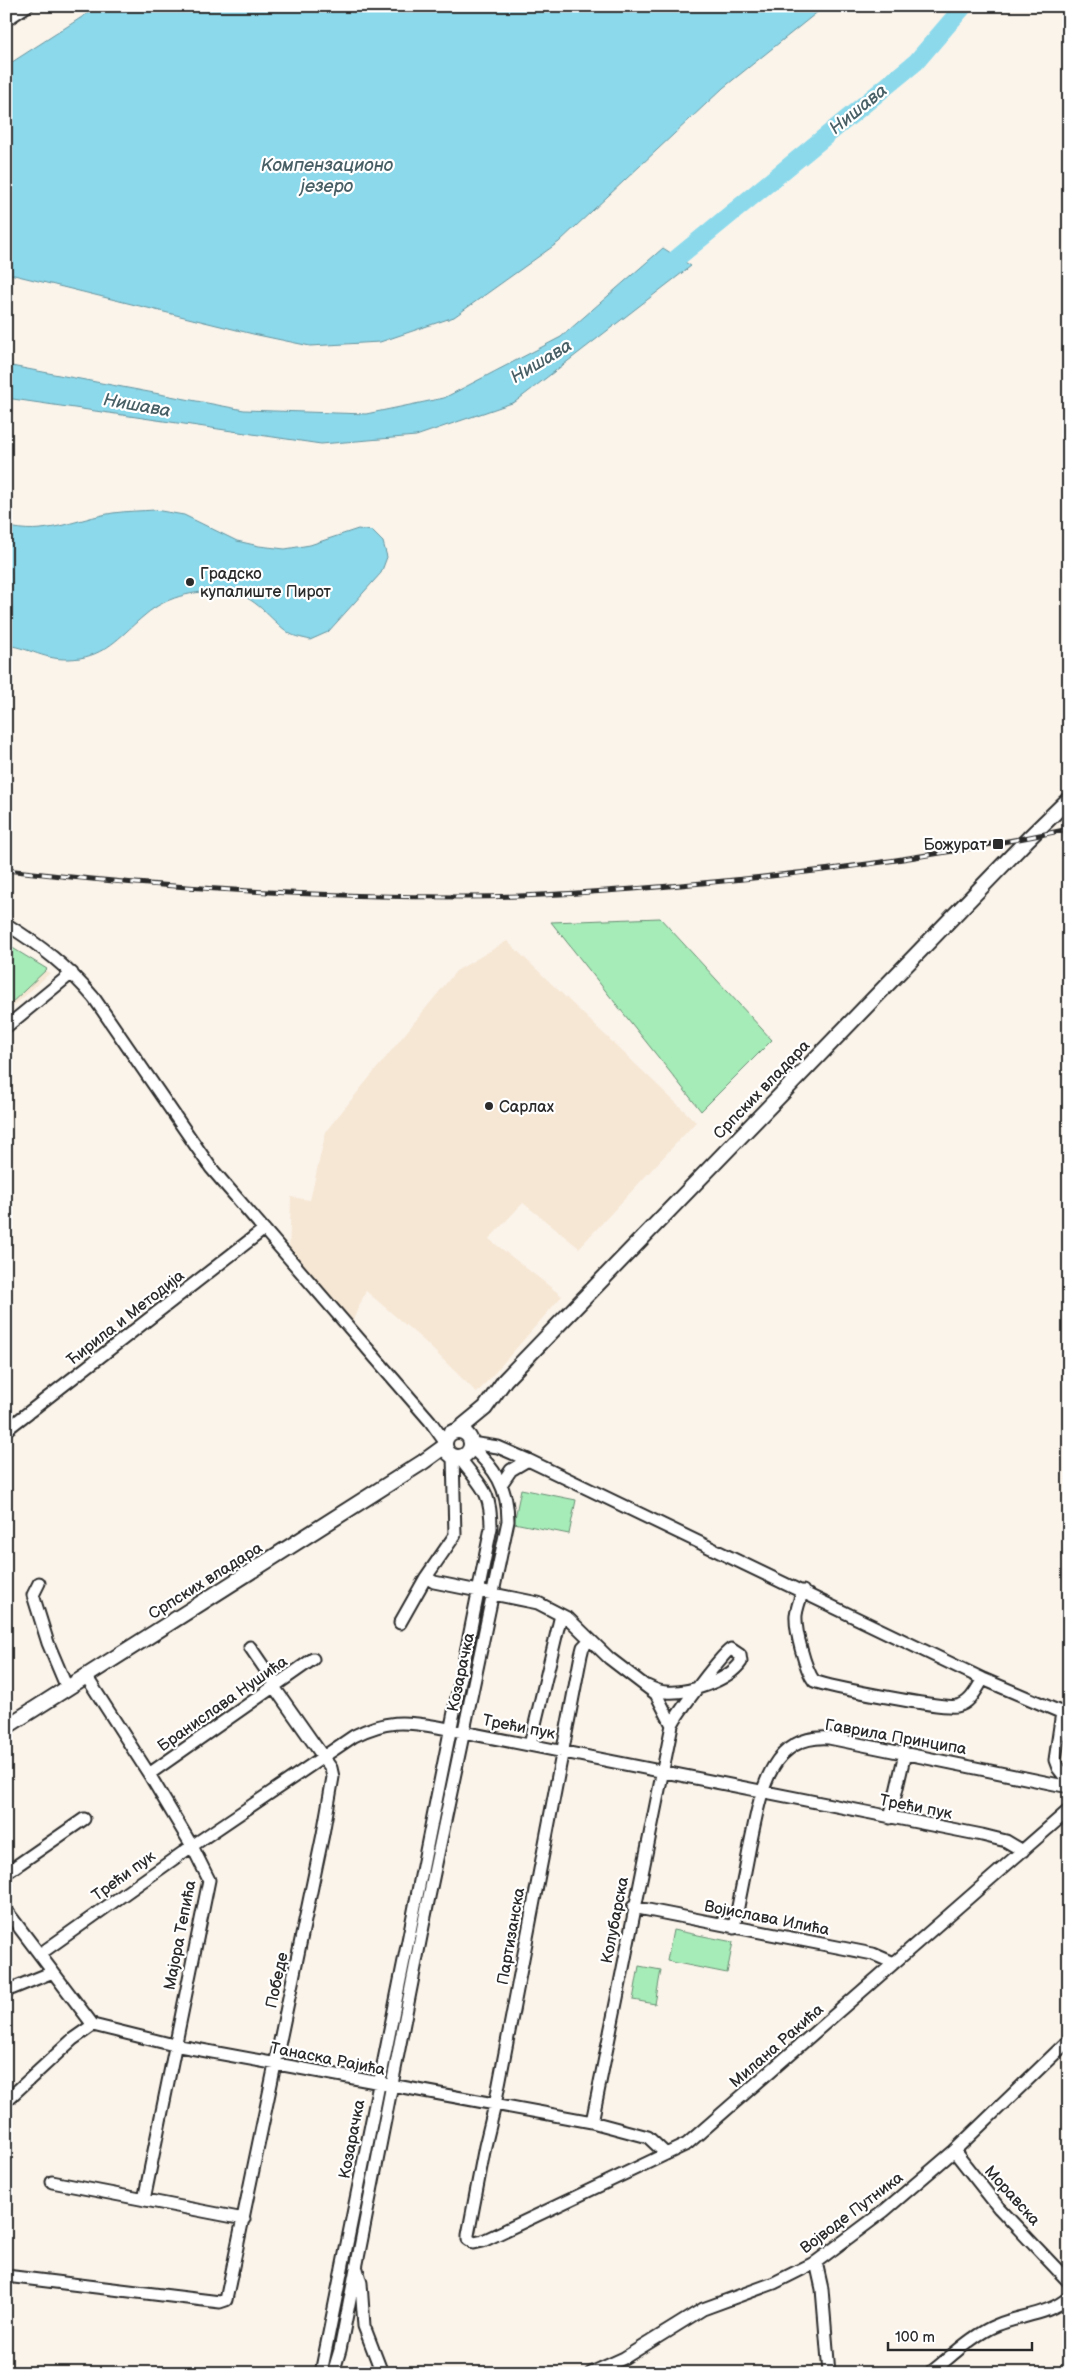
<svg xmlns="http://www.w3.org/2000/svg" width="1075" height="2379" font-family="'Balsamiq Sans',sans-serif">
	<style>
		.built { fill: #f6e7d4 }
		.green { fill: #a6ecb8; stroke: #688c72 }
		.water { fill: #8cd9eb; stroke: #65939e }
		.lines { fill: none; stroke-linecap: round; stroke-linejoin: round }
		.river { stroke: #8cd9eb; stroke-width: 18 }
		.minor-casing { stroke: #2b2b2b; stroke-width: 15 }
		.major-casing { stroke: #2b2b2b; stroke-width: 18 }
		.minor { stroke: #fff; stroke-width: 11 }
		.major { stroke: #fff; stroke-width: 14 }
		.rail-casing { stroke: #2b2b2b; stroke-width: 5 }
		.rail { stroke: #fff; stroke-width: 3; stroke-dasharray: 9; stroke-linecap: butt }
		.poi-dot { fill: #2b2b2b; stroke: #fff; stroke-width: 2 }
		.labels { text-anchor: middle; stroke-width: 4.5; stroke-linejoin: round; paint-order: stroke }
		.poi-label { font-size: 16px; fill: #2b2b2b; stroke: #fff; text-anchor: start }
		.street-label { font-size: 16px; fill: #2b2b2b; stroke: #fff }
		.water-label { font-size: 18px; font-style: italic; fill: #485f65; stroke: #fff }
	</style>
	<rect width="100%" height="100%" fill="#fbf4eb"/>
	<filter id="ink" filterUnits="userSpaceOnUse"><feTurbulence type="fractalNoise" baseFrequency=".02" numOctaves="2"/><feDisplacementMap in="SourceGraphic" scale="10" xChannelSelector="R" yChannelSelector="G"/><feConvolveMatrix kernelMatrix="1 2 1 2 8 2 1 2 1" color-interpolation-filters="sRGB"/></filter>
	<g filter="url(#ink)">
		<path class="built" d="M507,941L696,1122L579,1248L523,1203L489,1239L562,1296L477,1393L423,1340L366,1291L351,1324L289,1253L291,1197L310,1200L326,1131L456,971Z
			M6,944L50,973L6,1013Z"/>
		<path class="green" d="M660,918L772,1040L701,1111L551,922Z
			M6,944L47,969L6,1008Z
			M521,1489L576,1500L569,1534L514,1523Z
			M673,1930L733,1942L727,1973L667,1961Z
			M639,1966L661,1970L655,2004L633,2000Z"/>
		<path class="water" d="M99,6H825L723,88L559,242L454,317L380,342L310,346L253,334L6,273V66Z
			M663,248L691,266L515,402L416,436L321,444L6,398V365L244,410L366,414L444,398L561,337Z
			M155,510L184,515L237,541L259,546L285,549L310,545L358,529L372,531L383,542L387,557L381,573L328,632L310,640C304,638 294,637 289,633C269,619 256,596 230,592C201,589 168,595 145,615C123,633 109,653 80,658C47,663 35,649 6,645V526C44,537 76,519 113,513C127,511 141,511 155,510Z"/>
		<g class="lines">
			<path class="river" d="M660,272L916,62L964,6"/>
			<defs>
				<path id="minor" d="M6,20L27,6
					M6,924C41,946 67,966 94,998L211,1168L430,1421L445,1442
					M6,1027L72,973
					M6,1430L263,1230
					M471,1443L498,1447L528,1460L983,1679L1058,1711L1069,1712
					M502,1483L511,1470L528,1460
					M426,1577L434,1582L538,1603L569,1619L609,1658L656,1694L672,1725
					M39,1583L33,1595L48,1643L67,1688
					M803,1591C800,1599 797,1607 796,1615C795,1631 805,1669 814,1681C829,1687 943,1709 957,1706C970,1704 977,1689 983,1679
					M400,1623L426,1577L455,1535L453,1456
					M590,1640L583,1647L581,1655L495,2105L485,2146L468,2235V2239L474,2243L483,2241L687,2144L1069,1810
					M250,1647L276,1685
					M86,1676L149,1774L192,1846L209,1880L144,2200
					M1062,1712L1055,1760L1058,1768L1069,1782
					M530,1745L561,1615
					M149,1774L313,1659
					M890,1818L905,1753
					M6,1873L84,1819
					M633,1907L873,1954L894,1963
					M6,1910L93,2025
					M734,1928C739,1900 745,1873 750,1845C760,1799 767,1734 829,1738L1069,1787
					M40,1954L192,1846L354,1736C386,1720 404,1721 438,1727L982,1835L1006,1841L1023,1851
					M6,1991L53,1972
					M93,2025L174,2045L592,2122L648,2137L666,2154
					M6,2101L73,2039L93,2025
					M592,2122L672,1725C676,1715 724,1651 731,1649L740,1655L741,1662C728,1681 688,1694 666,1692C659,1692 653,1689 647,1686
					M954,2151L999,2208L1069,2282
					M52,2182L244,2219
					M816,2262L822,2289L829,2373
					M357,2269L361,2283L364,2326L382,2373
					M6,2276L220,2302L226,2300L323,1834L333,1777L331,1768L274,1687
					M321,2373L491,1528C491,1488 480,1487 459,1457
					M333,2373L340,2350L425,1916L508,1521C508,1488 495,1468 471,1447
					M591,2373L624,2358L703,2309L774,2283L816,2262L884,2211L954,2151L1069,2040
					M930,2373C951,2357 972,2335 997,2325C1021,2315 1049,2315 1069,2297"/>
				<path id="major" d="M445 1444a13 13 0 1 1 26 0a13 13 0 1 1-26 0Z
					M457,1431L485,1408L505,1380L1029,838L1069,799
					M6,1727L423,1462L445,1446"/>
			</defs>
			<use href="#minor" class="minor-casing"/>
			<use href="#major" class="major-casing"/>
			<use href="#minor" class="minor"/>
			<use href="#major" class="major"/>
			<defs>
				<path id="rail" d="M6,870C159,888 313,897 467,897C538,897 610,891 681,885C811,874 941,856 1069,829"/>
			</defs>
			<use href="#rail" class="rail-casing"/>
			<use href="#rail" class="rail"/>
		</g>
	</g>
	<g class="poi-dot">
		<circle cx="190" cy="582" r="5"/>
		<rect x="992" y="838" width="12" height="12" rx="2.5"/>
		<circle cx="489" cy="1106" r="5"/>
	</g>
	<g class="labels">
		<g class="poi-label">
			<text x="200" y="579">Градско<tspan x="200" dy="18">купалиште Пирот</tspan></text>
			<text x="987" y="850" text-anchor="end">Божурат</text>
			<text x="499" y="1112">Сарлах</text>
		</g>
		<g class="street-label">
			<text transform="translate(761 1089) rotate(-46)" y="6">Српских владара</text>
			<text transform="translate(125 1317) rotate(-38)" y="6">Ћирила и Методија</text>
			<text transform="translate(205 1580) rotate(-32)" y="6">Српских владара</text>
			<text transform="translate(460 1672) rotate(-78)" y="6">Козарачка</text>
			<text transform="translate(222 1703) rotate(-35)" y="6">Бранислава Нушића</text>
			<text transform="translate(519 1726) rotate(11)" y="6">Трећи пук</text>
			<text transform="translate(896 1736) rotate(10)" y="6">Гаврила Принципа</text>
			<text transform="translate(916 1806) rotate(11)" y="6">Трећи пук</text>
			<text transform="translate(123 1875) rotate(-36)" y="6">Трећи пук</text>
			<text transform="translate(767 1917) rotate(11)" y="6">Војислава Илића</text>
			<text transform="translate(614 1920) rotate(-79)" y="6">Колубарска</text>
			<text transform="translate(179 1935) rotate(-79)" y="6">Мајора Тепића</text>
			<text transform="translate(510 1936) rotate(-80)" y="6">Партизанска</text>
			<text transform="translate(276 1980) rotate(-78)" y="6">Победе</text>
			<text transform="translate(776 2045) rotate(-41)" y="6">Милана Ракића</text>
			<text transform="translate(328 2058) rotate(11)" y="6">Танаска Рајића</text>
			<text transform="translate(351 2139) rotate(-79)" y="6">Козарачка</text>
			<text transform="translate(1013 2195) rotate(48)" y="6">Моравска</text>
			<text transform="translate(851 2212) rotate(-37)" y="6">Војводе Путника</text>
		</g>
		<g class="water-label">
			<text transform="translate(858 109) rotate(-39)" y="6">Нишава</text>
			<text x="327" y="171">Компензационо<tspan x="327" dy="21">језеро</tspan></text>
			<text transform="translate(541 361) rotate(-31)" y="6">Нишава</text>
			<text transform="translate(137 405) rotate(10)" y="6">Нишава</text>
		</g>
	</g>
	<rect width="1075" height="2379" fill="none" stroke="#fff" stroke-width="25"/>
	<rect x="12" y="12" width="1050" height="2354" fill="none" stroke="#2b2b2b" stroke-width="2" filter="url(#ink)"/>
	<path d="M888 2342v8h144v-8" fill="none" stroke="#2b2b2b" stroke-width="2.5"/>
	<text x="895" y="2342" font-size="15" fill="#2b2b2b" stroke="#ffffff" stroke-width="4" paint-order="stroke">100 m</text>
</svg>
